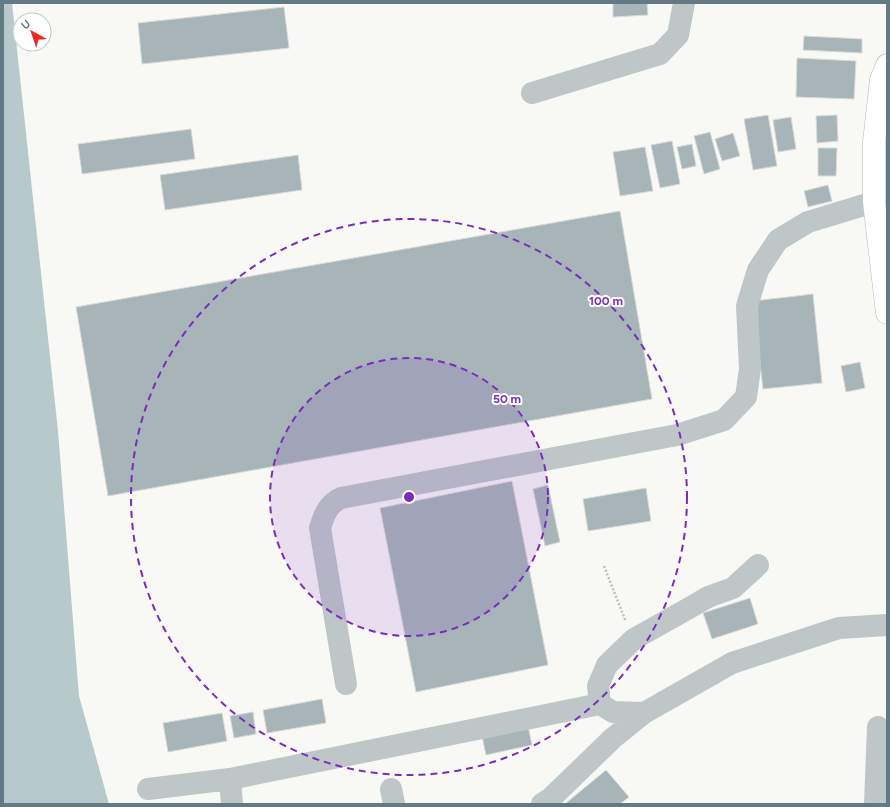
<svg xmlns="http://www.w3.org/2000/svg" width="890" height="807" font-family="Figtree,sans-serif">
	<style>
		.water { fill: #b7c9cb }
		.building { fill: #a7b5b8; stroke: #dadad8 }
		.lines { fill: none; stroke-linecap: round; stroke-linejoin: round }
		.major-casing { stroke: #b2babd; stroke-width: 23 }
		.path { stroke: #bbc0c2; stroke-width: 2.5; stroke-dasharray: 2 2; stroke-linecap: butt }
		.minor { stroke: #bec6c8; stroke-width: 22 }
		.major { stroke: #fff; stroke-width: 22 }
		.ring { fill: none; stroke: #7b2cbf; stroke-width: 2; stroke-dasharray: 7 5 }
		.centre { fill: #7b2cbf; stroke: #fff; stroke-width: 2 }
		.ring-label { font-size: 12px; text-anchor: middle; font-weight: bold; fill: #7b2cbf; stroke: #fff; stroke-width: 4; stroke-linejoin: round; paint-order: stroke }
	</style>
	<rect width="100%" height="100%" fill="#f8f8f5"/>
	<path class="water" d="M3,3H12L58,431L79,696L109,804H3Z"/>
	<path class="building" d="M613,3H647L648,15L613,17Z
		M284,7L289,48L142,64L138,23Z
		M804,36L862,39V53L803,50Z
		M797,58L856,61L854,99L796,97Z
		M768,115L777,166L753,170L744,119Z
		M837,115L838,141L817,143L816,116Z
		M791,117L796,149L778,152L773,120Z
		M191,129L195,159L82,174L78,144Z
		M710,132L720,169L704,174L694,136Z
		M733,133L740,156L722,161L715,139Z
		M672,141L680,184L660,188L651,145Z
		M692,144L696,166L682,169L677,147Z
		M645,147L653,191L620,196L613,152Z
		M818,148H837L836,176H818Z
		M298,155L302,190L165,210L160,175Z
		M828,185L832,201L808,207L804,191Z
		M620,211L652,399L108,496L76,307Z
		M813,294L822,383L763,389L753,301Z
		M860,362L865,388L846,392L841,366Z
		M512,481L548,665L416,692L380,508Z
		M548,485L560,542L545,546L533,489Z
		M646,488L651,521L588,531L583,499Z
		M750,598L758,624L712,639L703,613Z
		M322,699L326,723L267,733L263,710Z
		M253,712L256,734L234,738L230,716Z
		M222,713L227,741L168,752L163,723Z
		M528,726L532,745L486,755L482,736Z
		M606,770L629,797L620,804H565Z"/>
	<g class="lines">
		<defs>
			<path id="major" d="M887,65L881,80L874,142V202L887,313"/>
		</defs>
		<use href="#major" class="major-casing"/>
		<path class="path" d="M604,566L626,622"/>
		<path class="minor" d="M532,93L660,54L678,35L684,3
			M346,684L320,528C324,515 328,504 341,498L677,435L724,420L746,397L750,369L747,306L758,270L778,240L808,222L874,202
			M600,704L598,686L607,665L634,639L691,607L708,597L733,588L758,565
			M230,779L232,804
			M148,789L230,779L600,704L613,712L644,713L732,663L839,628L887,625
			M391,789L394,804
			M542,804L551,798L613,738L644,713
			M875,804L878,727"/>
		<use href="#major" class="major"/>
	</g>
	<circle cx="409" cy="497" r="139" fill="#7b2cbf" fill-opacity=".12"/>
	<g class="ring">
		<circle cx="409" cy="497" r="139"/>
		<circle cx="409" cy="497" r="278"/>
	</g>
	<circle cx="409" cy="497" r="6" class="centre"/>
	<g class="ring-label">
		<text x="606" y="305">100 m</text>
		<text x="507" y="403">50 m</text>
	</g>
	<rect width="890" height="807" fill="none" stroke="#617a83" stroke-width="8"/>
	<g transform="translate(32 32) rotate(320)"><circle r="19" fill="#ffffff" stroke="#c0cacd"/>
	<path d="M0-3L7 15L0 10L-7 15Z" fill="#ef271f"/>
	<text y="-6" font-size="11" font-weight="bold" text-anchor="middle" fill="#617a83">U</text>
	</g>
</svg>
